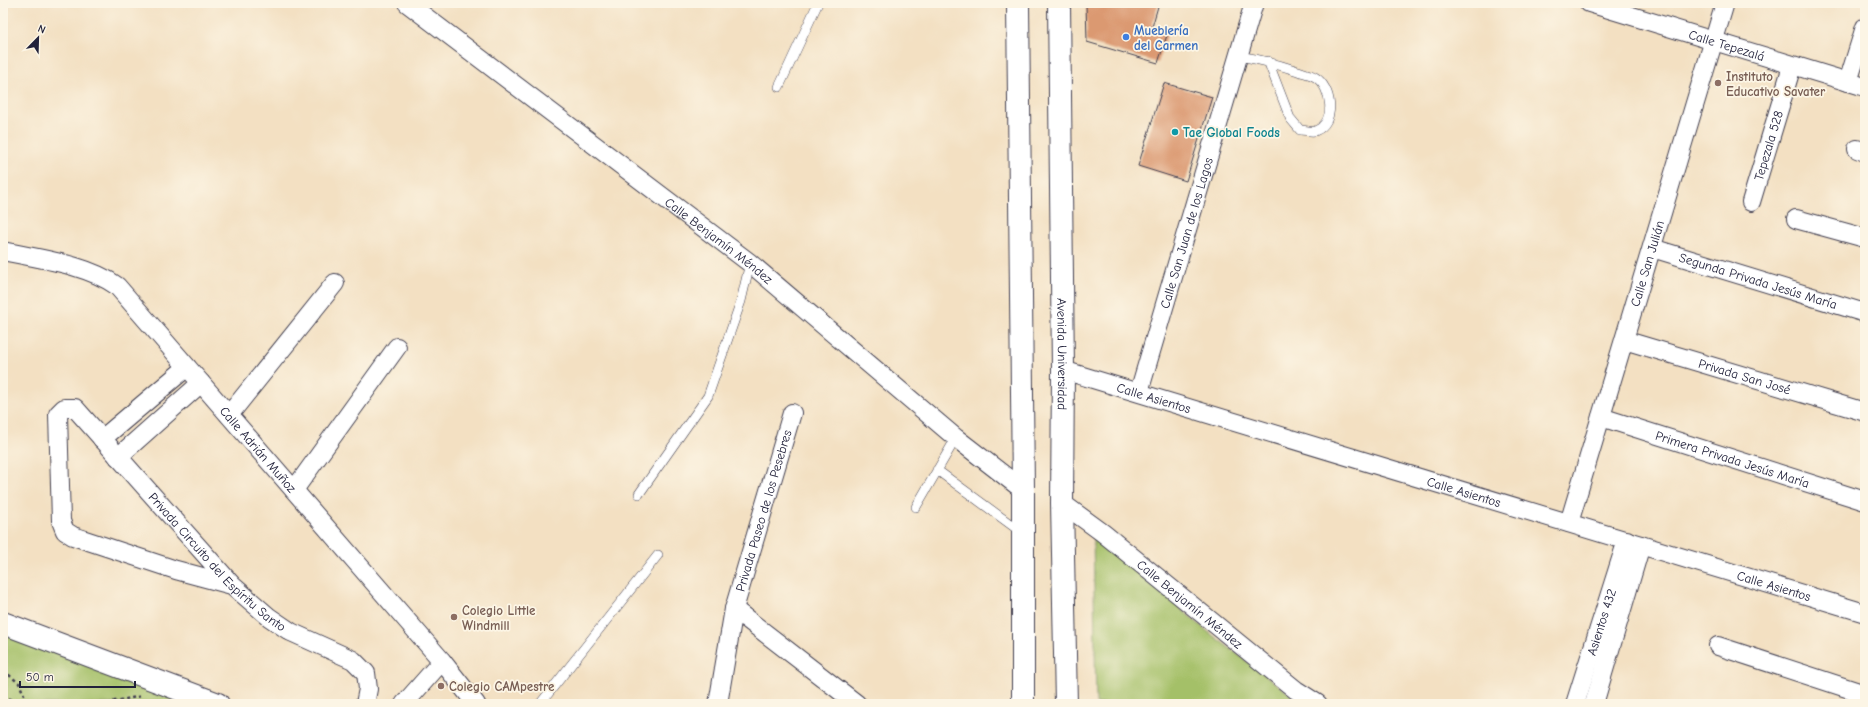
<svg xmlns="http://www.w3.org/2000/svg" width="1868" height="707" font-family="'Comic Neue',sans-serif">
	<style>
		.green { fill: #a4c067; stroke: #637151 }
		.building { fill: #db9971 }
		.lines { fill: none; stroke-linecap: round; stroke-linejoin: round }
		.lane-casing { stroke: #413e4f; stroke-width: 10 }
		.street-casing { stroke: #413e4f; stroke-width: 20 }
		.secondary-casing { stroke: #413e4f; stroke-width: 24 }
		.primary-casing { stroke: #413e4f; stroke-width: 24 }
		.path { stroke: #413e4f; stroke-width: 2.5; stroke-dasharray: 3 3; stroke-linecap: butt }
		.lane { stroke: #fff; stroke-width: 9 }
		.street { stroke: #fff; stroke-width: 18 }
		.secondary { stroke: #fff; stroke-width: 22 }
		.primary { stroke: #fff; stroke-width: 22 }
		.shop-dot { fill: #3f7fe0; stroke: #fcf5e5; stroke-width: 1.5 }
		.education-dot { fill: #8d6e63; stroke: #fcf5e5; stroke-width: 1.5 }
		.culture-dot { fill: #0f9aa8; stroke: #fcf5e5; stroke-width: 1.5 }
		.labels { text-anchor: middle; stroke-width: 3.5; stroke-linejoin: round; paint-order: stroke }
		.shop-label { font-size: 13px; font-weight: bold; fill: #366cbe; stroke: #fcf5e5; text-anchor: start }
		.street-label { font-size: 13px; fill: #22223b; stroke: #fcf5e5 }
		.education-label { font-size: 13px; font-weight: bold; fill: #785e54; stroke: #fcf5e5; text-anchor: start }
		.culture-label { font-size: 13px; font-weight: bold; fill: #0d838f; stroke: #fcf5e5; text-anchor: start }
	</style>
	<rect width="100%" height="100%" fill="#fcf5e5"/>
	<filter id="ink" filterUnits="userSpaceOnUse"><feTurbulence type="fractalNoise" baseFrequency=".025" numOctaves="2"/><feDisplacementMap in="SourceGraphic" scale="8" xChannelSelector="R" yChannelSelector="G"/><feConvolveMatrix kernelMatrix="1 2 1 2 8 2 1 2 1" color-interpolation-filters="sRGB"/></filter>
	<filter id="wash" filterUnits="userSpaceOnUse"><feTurbulence type="fractalNoise" baseFrequency=".012" numOctaves="4" result="noise"/><feDisplacementMap in="SourceGraphic" scale="16" xChannelSelector="R" yChannelSelector="G"/><feGaussianBlur stdDeviation="0.9" result="paint"/><feColorMatrix in="noise" values="0 0 0 0 0 0 0 0 0 0 0 0 0 0 0 0 0 1.4 0 .05"/><feComposite in="paint" operator="in"/></filter>
	<g filter="url(#wash)">
		<rect width="100%" height="100%" fill="#f3e0c2"/>
		<path class="green" d="M1093,535L1207,631L1303,704H1096Z
			M3,633L196,704H3Z"/>
		<g id="blocks">
			<path class="building" d="M1086,3H1159L1152,27L1168,32L1158,63L1087,42Z
				M1164,83L1212,97L1186,181L1138,166Z"/>
		</g>
	</g>
	<g filter="url(#ink)">
		<use href="#blocks" fill-opacity="0" stroke="#413e4f" stroke-width="1"/>
		<g class="lines">
			<defs>
				<path id="lane" d="M1238,56C1259,59 1277,64 1298,71C1303,73 1310,74 1315,77C1332,87 1337,123 1315,131C1311,132 1305,130 1300,130L1290,118L1268,61
					M779,87L818,3
					M937,470L1021,532
					M639,494L708,396L741,301L750,263
					M916,507L956,438
					M540,704L658,555"/>
				<g id="street">
					<path id="s1" d="M407,3L750,263L956,438L1023,490"/>
					<path id="s2" d="M1589,3L1865,87"/>
					<path d="M1848,82L1865,27"/>
					<path d="M1857,149L1865,152"/>
					<path id="s3" d="M1751,202L1792,66"/>
					<path d="M1796,219L1865,238"/>
					<path id="s4" d="M1652,248L1865,313"/>
					<path id="s5" d="M3,251C39,259 87,264 117,286L442,661L476,704"/>
					<path id="s6" d="M1624,340L1865,412"/>
					<path id="s7" d="M1063,370L1865,613"/>
					<path id="s8" d="M1139,392L1254,3"/>
					<path d="M229,415L335,283"/>
					<path id="s9" d="M1601,417L1865,501"/>
					<path d="M102,439L187,367"/>
					<path d="M118,457L201,383"/>
					<path d="M294,490L397,347"/>
					<path id="s10" d="M1062,503L1103,533L1296,690L1318,704"/>
					<path id="s11" d="M1569,523L1725,3"/>
					<path id="s12" d="M232,585L176,570L73,536L65,531L61,521L58,414L64,408H75L232,585L269,617L291,632L353,660L366,673L368,689L365,704"/>
					<path d="M734,609L857,704"/>
					<path d="M1718,646L1865,694"/>
					<path d="M404,704L442,661"/>
					<path id="s13" d="M718,704L734,609L792,413"/>
					<path id="s14" d="M1575,704L1627,540"/>
					<path d="M1594,704L1641,545"/>
				</g>
				<path id="secondary" d="M3,623L218,704"/>
				<g id="primary">
					<path d="M1018,3L1023,490V704"/>
					<path id="s15" d="M1059,3L1063,370L1062,503L1066,704"/>
				</g>
			</defs>
			<use href="#lane" class="lane-casing"/>
			<use href="#street" class="street-casing"/>
			<use href="#secondary" class="secondary-casing"/>
			<use href="#primary" class="primary-casing"/>
			<path class="path" d="M3,677L9,675L19,683L28,704
				M3,696L22,704
				M3,702L8,704
				M108,704L115,701L142,696"/>
			<use href="#lane" class="lane"/>
			<use href="#street" class="street"/>
			<use href="#secondary" class="secondary"/>
			<use href="#primary" class="primary"/>
		</g>
	</g>
	<circle class="shop-dot" cx="1126" cy="37" r="4"/>
	<g class="education-dot">
		<circle cx="1718" cy="83" r="4"/>
		<circle cx="454" cy="617" r="4"/>
		<circle cx="441" cy="686" r="4"/>
	</g>
	<circle class="culture-dot" cx="1175" cy="132" r="4"/>
	<g class="labels">
		<g class="shop-label">
			<text x="1134" y="35">Mueblería<tspan x="1134" dy="15">del Carmen</tspan></text>
		</g>
		<g class="street-label">
			<text dy="5" stroke="none"><textPath href="#s2" startOffset="144">Calle Tepezalá</textPath></text>
			<text dy="5" stroke="none"><textPath href="#s3" startOffset="59">Tepezala 528</textPath></text>
			<text dy="5" stroke="none"><textPath href="#s8" startOffset="166">Calle San Juan de los Lagos</textPath></text>
			<text dy="5" stroke="none"><textPath href="#s1" startOffset="392">Calle Benjamín Méndez</textPath></text>
			<text dy="5" stroke="none"><textPath href="#s11" startOffset="271">Calle San Julián</textPath></text>
			<text dy="5" stroke="none"><textPath href="#s4" startOffset="111">Segunda Privada Jesús María</textPath></text>
			<text dy="5" stroke="none"><textPath href="#s15" startOffset="351">Avenida Universidad</textPath></text>
			<text dy="5" stroke="none"><textPath href="#s6" startOffset="126">Privada San José</textPath></text>
			<text dy="5" stroke="none"><textPath href="#s7" startOffset="95">Calle Asientos</textPath></text>
			<text dy="5" stroke="none"><textPath href="#s5" startOffset="336">Calle Adrián Muñoz</textPath></text>
			<text dy="5" stroke="none"><textPath href="#s9" startOffset="138">Primera Privada Jesús María</textPath></text>
			<text dy="5" stroke="none"><textPath href="#s7" startOffset="419">Calle Asientos</textPath></text>
			<text dy="5" stroke="none"><textPath href="#s13" startOffset="199">Privada Paseo de los Pesebres</textPath></text>
			<text dy="5" stroke="none"><textPath href="#s12" startOffset="523">Privada Circuito del Espíritu Santo</textPath></text>
			<text dy="5" stroke="none"><textPath href="#s7" startOffset="743">Calle Asientos</textPath></text>
			<text dy="5" stroke="none"><textPath href="#s10" startOffset="163">Calle Benjamín Méndez</textPath></text>
			<text dy="5" stroke="none"><textPath href="#s14" startOffset="86">Asientos 432</textPath></text>
		</g>
		<g class="education-label">
			<text x="1726" y="81">Instituto<tspan x="1726" dy="15">Educativo Savater</tspan></text>
			<text x="462" y="615">Colegio Little<tspan x="462" dy="15">Windmill</tspan></text>
			<text x="449" y="691">Colegio CAMpestre</text>
		</g>
		<g class="culture-label">
			<text x="1183" y="137">Tae Global Foods</text>
		</g>
	</g>
	<rect width="1868" height="707" fill="none" stroke="#fcf5e5" stroke-width="16"/>
	<g transform="translate(38 38) rotate(23)" stroke="#fcf5e5" stroke-width="3" paint-order="stroke">
	<path d="M0-3L7 15L0 10L-7 15Z" fill="#22223b"/>
	<text y="-6" font-size="11" font-weight="bold" text-anchor="middle" fill="#22223b">N</text>
	</g>
	<path d="M20 681v6h115v-6" fill="none" stroke="#22223b" stroke-width="2"/>
	<text x="26" y="681" font-size="12" fill="#22223b" stroke="#fcf5e5" stroke-width="3" paint-order="stroke">50 m</text>
</svg>
